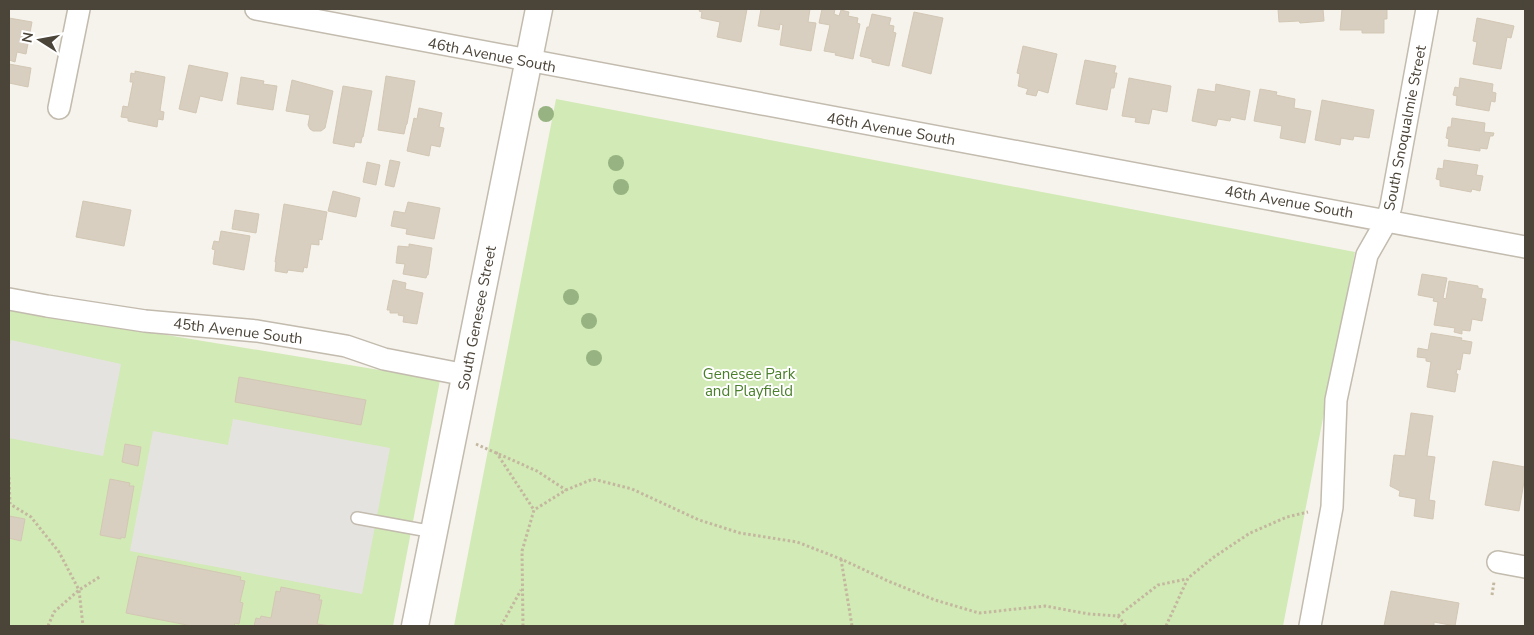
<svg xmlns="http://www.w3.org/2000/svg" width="1534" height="635" font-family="'Nunito Sans',sans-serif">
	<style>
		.green { fill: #d2eab5 }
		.parking { fill: #e5e3e0 }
		.building { fill: #d8cfc1; stroke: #d3c7b4 }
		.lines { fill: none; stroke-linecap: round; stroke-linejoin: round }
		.service-casing { stroke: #c2bbae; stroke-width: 14 }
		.minor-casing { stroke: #c2bbae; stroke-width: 24 }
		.tertiary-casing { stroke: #c2bbae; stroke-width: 29 }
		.path { stroke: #c4b79f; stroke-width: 3; stroke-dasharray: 2.5 2.5; stroke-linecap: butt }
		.service { stroke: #fff; stroke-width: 11 }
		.minor { stroke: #fff; stroke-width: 21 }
		.tertiary { stroke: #fff; stroke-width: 26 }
		.tree { fill: #97b381 }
		.labels { text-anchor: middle; stroke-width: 4; stroke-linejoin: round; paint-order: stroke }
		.street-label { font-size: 15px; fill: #4b4439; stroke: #fff }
		.park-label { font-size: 15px; fill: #4a7f2a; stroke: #fff }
	</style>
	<rect width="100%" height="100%" fill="#f6f3ec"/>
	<path class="green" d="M556,99L1355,252L1283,626H454Z
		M9,309L440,380L393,626H9Z"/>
	<path class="parking" d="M11,340L121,364L103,456L9,438V350Z
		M233,419L390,448L362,594L130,551L153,431L228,445Z"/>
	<path class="building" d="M700,9H747L741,42L717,37L720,22L701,18L702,12L699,11Z
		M761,9H810L808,22L816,23L811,51L780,45L783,25L780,24L779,30L758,26Z
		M822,9H835L834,14L839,16L841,10L849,12L848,16L858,18L857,23L860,24L853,59L835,55L836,53L824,51L830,25L819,23Z
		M1278,9H1323L1324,21L1300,23L1299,21L1279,22Z
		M1342,9H1387V19H1384V33H1362V30H1340Z
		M914,12L943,18L931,74L902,66Z
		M872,14L891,18L889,25L894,26L893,32L896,33L889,66L872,62V59L860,56L867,27H869Z
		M9,18L32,22L26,54L17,52L15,62L9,60Z
		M1477,18L1514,26L1511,38L1507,37L1501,69L1473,64L1477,42L1473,41Z
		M1023,46L1057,54L1048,93L1038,90L1036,96L1026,94L1028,89L1018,86L1020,74L1017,73Z
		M1085,60L1116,66L1114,73H1117L1114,88H1111L1107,110L1076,104Z
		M9,64L31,68L28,87L9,83Z
		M189,65L228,73L222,101L200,96L196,113L179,109Z
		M135,71L165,77L160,111L164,112L163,120L158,119L157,127L128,121V118L121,117L123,106L128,107L133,82H130L131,73L135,74Z
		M386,76L415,81L407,124L406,125L404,134L378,130Z
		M241,77L264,81L263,84L277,86L273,110L237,104Z
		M1129,78L1171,86L1167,112L1152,109L1149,124L1135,122L1136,118L1122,116Z
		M1460,78L1493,84L1492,92L1496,93L1495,102L1491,101L1489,111L1456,105L1457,96L1453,95L1455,87L1459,88Z
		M292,80L333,91L325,128L321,131H313L310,129L308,125L310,115L286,111Z
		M1216,84L1250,91L1245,120L1231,117L1230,121L1218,119L1216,126L1192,121L1198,89L1215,92Z
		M343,86L372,91L363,137H362L361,143L355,142L354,147L333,143Z
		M1260,89L1277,92L1276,95L1295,99L1294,108L1311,111L1305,143L1280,138L1282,126L1254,121Z
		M1322,100L1374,110L1369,138L1354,136L1353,140L1341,138L1340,145L1315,140Z
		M419,108L442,113L439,127L444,128L440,147L431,145L429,156L407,151L414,118L417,119Z
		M1452,118L1485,123L1484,132L1494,133L1493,136H1490L1487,149L1480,148V151L1448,146L1449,139L1446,138L1448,127H1451Z
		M390,160L400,162L394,187L385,185Z
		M1444,160L1478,165L1476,175L1483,176L1480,191L1472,189L1471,192L1440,186V180L1436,179L1438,168L1443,169Z
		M367,162L380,165L376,185L363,182Z
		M333,191L360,198L356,217L328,211Z
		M83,201L131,210L124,246L76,237Z
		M408,202L440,208L434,239L406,234L407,229L391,226L394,211L405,213Z
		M284,204L327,212L322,240L319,239V245L311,244L307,268L304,267L303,272L288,270L287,273L275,271L276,262H275Z
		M235,210L259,214L256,233L232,229Z
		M221,231L250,236L244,270L213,264L215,250L212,249L214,241L219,242Z
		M409,244L432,248L428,275H427L426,278L403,274L405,264L396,263L398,246L409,247Z
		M1422,274L1447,278L1443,298L1446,299L1449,281L1478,286V288L1483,289L1481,298L1486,299L1482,321L1472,319L1470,331L1462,330V334L1454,332L1455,328L1434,325L1438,302L1433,301L1434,298L1418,295Z
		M393,280L406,283L405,289L423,293L417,324L403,322L404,316L398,315L399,313H390V310H387Z
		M1431,333L1462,338L1461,340L1472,342L1470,354L1463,353L1460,370L1457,369L1456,374H1458L1455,392L1427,387L1431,362L1426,361V358L1417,357L1418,348L1428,350Z
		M239,377L366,400L361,425L235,402Z
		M1411,413L1433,416L1427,456L1435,457L1429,500L1435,501L1433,519L1414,516L1416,499L1399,496L1400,491L1390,486L1394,455L1405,456Z
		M125,444L141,447L138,466L122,462Z
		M1493,461L1525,467V476L1519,511L1485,505Z
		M110,479L130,483L129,486H134L125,538L121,537V539L100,535Z
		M9,516L25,519L21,541L9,538Z
		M138,556L241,577L240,580L245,581L240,602L243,603L239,624L235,623L234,626H192L126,613Z
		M281,587L320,595L319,600H322L317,624L331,626H254L256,618L260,619L261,616L271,618L276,591L280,592Z
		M1391,591L1459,603L1455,626L1434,622V626H1384Z"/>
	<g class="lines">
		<defs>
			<path id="service" d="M357,518L434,532"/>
			<path id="minor" d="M256,9C679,91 1103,165 1525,247
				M59,108L79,9
				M9,299L47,306L145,321L257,331L346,346L384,359L466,375
				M1498,562L1525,567
				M1310,626L1332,507L1336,400L1367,255L1387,220L1391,206L1427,9"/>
			<path id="tertiary" d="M415,626L539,9"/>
		</defs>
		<use href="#service" class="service-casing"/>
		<use href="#minor" class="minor-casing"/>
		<use href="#tertiary" class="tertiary-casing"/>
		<path class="path" d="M476,444L537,471L566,490
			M496,452L534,510
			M9,477L10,504L31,517L59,552L79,590L83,626
			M841,559L852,626
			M1492,595L1494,582
			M1118,616L1158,585L1187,579
			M48,626L54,612L79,590L101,576
			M501,626L521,590
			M523,626L522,551L534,510L566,490L593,479L632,489L699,520L740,533L797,542L841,559L888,581L935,600L979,613L1045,606L1089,614L1118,616L1126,626
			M1166,626L1188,578L1214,557L1250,533L1287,517L1308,512"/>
		<use href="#service" class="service"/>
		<use href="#minor" class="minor"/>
		<use href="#tertiary" class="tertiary"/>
	</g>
	<g class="tree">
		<circle cx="546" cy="114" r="8"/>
		<circle cx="616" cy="163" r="8"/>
		<circle cx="621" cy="187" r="8"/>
		<circle cx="571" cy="297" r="8"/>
		<circle cx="589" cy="321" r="8"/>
		<circle cx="594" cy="358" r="8"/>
	</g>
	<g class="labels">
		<g class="street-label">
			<text transform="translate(492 55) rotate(11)" y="5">46th Avenue South</text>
			<text transform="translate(1405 128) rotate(-79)" y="5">South Snoqualmie Street</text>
			<text transform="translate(891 129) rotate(10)" y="5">46th Avenue South</text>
			<text transform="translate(1289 202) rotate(10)" y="5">46th Avenue South</text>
			<text transform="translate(477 318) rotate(-79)" y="5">South Genesee Street</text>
			<text transform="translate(238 331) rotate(7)" y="5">45th Avenue South</text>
		</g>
		<g class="park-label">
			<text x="749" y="379">Genesee Park<tspan x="749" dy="17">and Playfield</tspan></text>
		</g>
	</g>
	<rect width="1534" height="635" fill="none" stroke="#4b4439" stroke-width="20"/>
	<g transform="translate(40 40) rotate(281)" stroke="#ffffff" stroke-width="4" paint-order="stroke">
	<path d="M0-4L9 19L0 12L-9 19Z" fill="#4b4439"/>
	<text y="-8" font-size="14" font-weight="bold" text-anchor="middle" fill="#4b4439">N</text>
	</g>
</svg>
